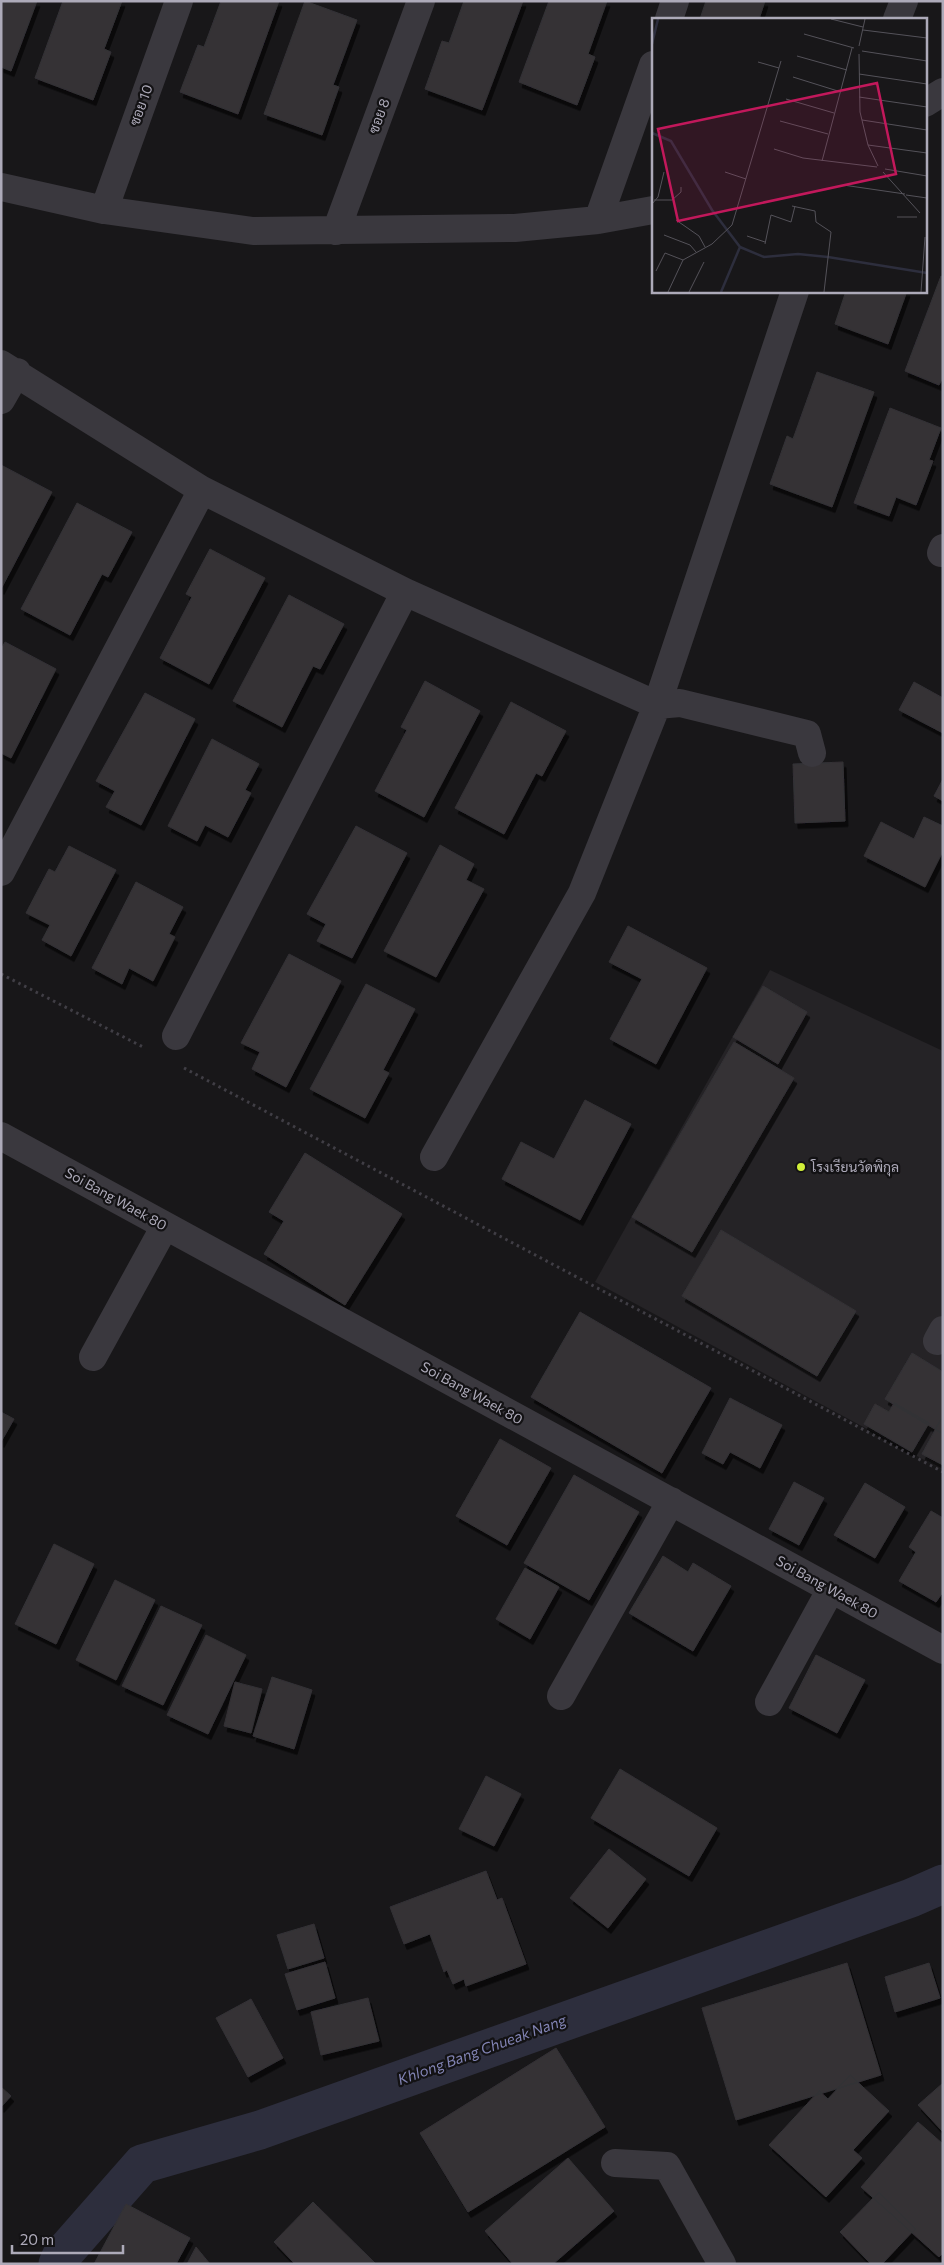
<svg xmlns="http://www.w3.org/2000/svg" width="944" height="2265" font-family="Commissioner,Sarabun,sans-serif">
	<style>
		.built { fill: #252326 }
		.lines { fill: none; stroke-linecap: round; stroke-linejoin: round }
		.canal { stroke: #2d2e3d; stroke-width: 39 }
		.building { fill: #343235; stroke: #333135; filter: url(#shadow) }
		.path { stroke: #403e45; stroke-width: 3; stroke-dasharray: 2.5 4; stroke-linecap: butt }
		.minor { stroke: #3a383e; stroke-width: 28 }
		.poi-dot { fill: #d1ef39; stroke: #131214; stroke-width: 2 }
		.labels { text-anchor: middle; stroke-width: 4.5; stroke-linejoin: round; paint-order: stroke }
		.street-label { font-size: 14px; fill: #adaab9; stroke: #131214 }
		.poi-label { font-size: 14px; fill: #adaab9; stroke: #131214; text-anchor: start }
		.water-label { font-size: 15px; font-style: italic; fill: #8183b3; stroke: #131214 }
		.inset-river { fill: none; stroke: #2d2e3d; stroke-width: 2.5 }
		.inset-road { fill: none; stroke: #545259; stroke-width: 1 }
		.view { fill: #c2185b; fill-opacity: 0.15; stroke: #c2185b; stroke-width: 2.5 }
		.inset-edge { fill: none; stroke: #adaab9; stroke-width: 2.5 }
	</style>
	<defs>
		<filter id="shadow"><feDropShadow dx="3" dy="5.5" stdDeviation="0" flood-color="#0009"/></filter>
	</defs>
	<rect width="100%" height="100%" fill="#181719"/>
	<path class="built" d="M770,970L943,1051V1470L595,1282Z"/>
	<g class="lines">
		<path class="canal" d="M58,2264L62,2255L142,2164L260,2130L911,1898L943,1884"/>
	</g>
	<path class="building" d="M1,1H37L11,71L1,67Z
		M63,1H122L104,49L111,52L93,100L35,78Z
		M221,1H279L238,114L180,92L198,45L204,47Z
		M305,1L357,20L333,85L339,87L322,135L264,114Z
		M464,1H523L482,110L425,89L442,41L449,43Z
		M549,1H607L588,54L595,57L577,105L519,82Z
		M706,1H765L759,19H700Z
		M941,276L943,277V377L939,385L905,371Z
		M846,291H907L888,344L835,324Z
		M817,372L874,392L832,507L770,484L787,436L793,439Z
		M890,408L941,428L929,460L933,461L916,505L896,497L889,516L854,503Z
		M1,465L52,492L1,589Z
		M77,503L132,532L108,577L102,574L70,635L21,609Z
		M210,549L265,578L209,684L160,658L192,597L186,594Z
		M289,595L344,624L320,669L313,666L282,727L233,701Z
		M5,642L56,669L11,758L1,753V649Z
		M425,681L480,711L424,817L375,791L407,730L401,727Z
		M914,682L943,698V733L899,710Z
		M145,693L195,719L141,825L106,807L115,791L96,781Z
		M511,702L566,731L542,776L536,773L504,834L455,808Z
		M212,739L259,764L245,790L251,793L228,837L205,825L197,841L168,826Z
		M843,762L845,821L795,823L793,764Z
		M943,779V801L934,796Z
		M924,817L943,826V851L925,887L864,856L881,822L914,839Z
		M356,826L407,853L352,958L317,941L326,924L307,914Z
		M440,845L474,864L466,880L484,889L436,977L384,951Z
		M69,846L116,870L71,956L42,940L50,925L26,913L49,869L55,872Z
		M136,882L183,907L169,934L175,937L153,981L129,968L122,984L92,968Z
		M628,926L707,968L656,1064L610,1039L642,979L609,962Z
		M289,954L341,981L286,1087L252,1069L260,1052L241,1043Z
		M366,984L415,1009L383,1070L389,1073L365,1118L310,1089Z
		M763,986L807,1012L778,1064L733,1037Z
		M734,1042L794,1078L692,1252L632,1217Z
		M585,1100L631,1124L580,1220L502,1179L521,1142L554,1159Z
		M305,1153L402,1214L345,1305L264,1254L284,1221L269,1212Z
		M721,1230L856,1311L817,1376L682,1296Z
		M580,1312L711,1388L662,1473L531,1397Z
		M912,1353L943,1372V1434L885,1399Z
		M730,1398L782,1425L760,1468L730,1452L723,1464L702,1453Z
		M894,1403L929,1423L912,1452L864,1424L875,1404L889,1412Z
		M1,1412L14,1419L1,1442Z
		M941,1419L943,1420V1465L922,1454Z
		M500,1439L551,1468L507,1545L456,1516Z
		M574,1475L639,1512L589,1600L524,1563Z
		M794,1482L824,1498L799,1545L769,1529Z
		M865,1483L905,1507L875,1558L834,1535Z
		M931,1511L943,1518V1592L936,1602L899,1581L916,1552L909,1547Z
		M54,1544L94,1564L56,1644L15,1624Z
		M663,1556L688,1572L693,1563L731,1586L693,1651L629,1613Z
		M525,1568L559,1587L530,1639L496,1619Z
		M115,1580L155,1600L116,1680L76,1660Z
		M161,1606L202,1625L163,1705L122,1686Z
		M206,1635L246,1655L208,1734L167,1715Z
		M816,1655L865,1680L837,1733L789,1708Z
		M272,1677L312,1690L294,1749L253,1736Z
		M235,1682L262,1689L251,1733L224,1726Z
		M620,1769L717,1828L689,1876L591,1818Z
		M486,1776L521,1794L494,1846L459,1829Z
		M609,1849L646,1879L608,1928L570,1898Z
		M486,1871L497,1900L502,1898L526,1964L466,1986L464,1979L453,1984L447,1970L444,1972L430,1934L404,1944L390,1907Z
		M314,1924L324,1958L288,1969L277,1935Z
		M325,1962L335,1998L297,2010L285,1974Z
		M847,1963L881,2075L736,2120L702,2008Z
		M929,1963L940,1998L895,2012L885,1977Z
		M368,1998L379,2041L321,2055L311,2012Z
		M251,1999L283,2058L248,2077L216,2018Z
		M556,2048L605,2127L468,2212L420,2133Z
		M850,2075L889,2111L853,2150L862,2158L826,2197L769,2145L819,2091L828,2099Z
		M943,2083V2132L918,2105Z
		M1,2087L11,2096L1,2107Z
		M918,2122L943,2144V2253L939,2257L861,2187Z
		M568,2158L614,2211L553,2264H513L485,2231Z
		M879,2192L915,2229L882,2264H871L840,2232Z
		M313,2202L376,2264H295L274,2242Z
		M126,2204L190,2238L176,2264H94Z
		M196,2247L210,2264H187Z"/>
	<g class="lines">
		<path class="path" d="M1,974L145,1048
			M184,1068L943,1472"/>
		<path class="minor" d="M669,19L675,1
			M897,19L904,1
			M925,103L943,92
			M1,187L104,210L253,231L515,228L598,220L653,210
			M104,210L179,1
			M598,220L653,65
			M336,231L421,1
			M1,364L202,490L405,592L657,705L680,703L807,734L812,753
			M1,400L17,372
			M941,553L943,548
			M1,872L202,490
			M176,1036L405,592
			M1,1136L943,1650
			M434,1157L582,893L657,705L795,291
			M937,1341L943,1330
			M93,1357L165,1226
			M561,1696L671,1501
			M769,1702L831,1589
			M615,2163L667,2166L722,2264"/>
	</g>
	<circle class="poi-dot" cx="801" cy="1167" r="5"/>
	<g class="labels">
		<g class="street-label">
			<text transform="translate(141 105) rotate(-70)" y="5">ซอย 10</text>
			<text transform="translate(379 116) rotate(-70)" y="5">ซอย 8</text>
			<text transform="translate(116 1199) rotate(29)" y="5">Soi Bang Waek 80</text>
			<text transform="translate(472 1393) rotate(29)" y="5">Soi Bang Waek 80</text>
			<text transform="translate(827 1587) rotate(29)" y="5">Soi Bang Waek 80</text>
		</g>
		<g class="poi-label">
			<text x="811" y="1172">โรงเรียนวัดพิกุล</text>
		</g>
		<g class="water-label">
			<text transform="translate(482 2050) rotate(-20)" y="5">Khlong Bang Chueak Nang</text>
		</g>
	</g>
	<g transform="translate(652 18)">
		<rect width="275" height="275" fill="#181719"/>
		<path class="inset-river" d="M0,26L6,1M0,115L19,123L60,192L88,229L69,274M88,229L112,239L146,236L176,239L275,255"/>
		<path class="inset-road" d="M179,1L211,9M211,12L275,20M152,16L202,30M207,28L213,1M210,33L275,43M207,36L208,94L216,127L226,148M145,38L195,52M106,44L127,50M207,56L275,66M141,59L189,74M207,79L275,89M134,81L182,95M210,102L275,112M128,103L176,116M216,127L275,135M122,131L151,140L225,149M170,143L200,30M233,151L275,158M73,154L94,161M231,154L268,195M191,167L253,176M254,177L275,180M2,182H20L29,174V169M0,186L6,179L12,154M140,188L163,193L164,204L179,214L172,274M245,199H265M24,202L47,218L53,229M12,217L38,227L44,234M95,218L113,224M113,226L119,197L139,204L143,188M4,253L13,235L31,242M16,274L31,242L60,226L80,207L129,43M37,274L52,244M269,274L273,219"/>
		<path class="view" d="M225,65L244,156L26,203L6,111Z"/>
		<rect width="275" height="275" class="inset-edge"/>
	</g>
	<rect width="944" height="2265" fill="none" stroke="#adaab9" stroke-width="5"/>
	<path d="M12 2245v8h111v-8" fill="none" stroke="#adaab9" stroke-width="2.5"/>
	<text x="20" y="2245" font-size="15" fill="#adaab9" stroke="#131214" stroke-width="4" paint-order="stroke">20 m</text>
</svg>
